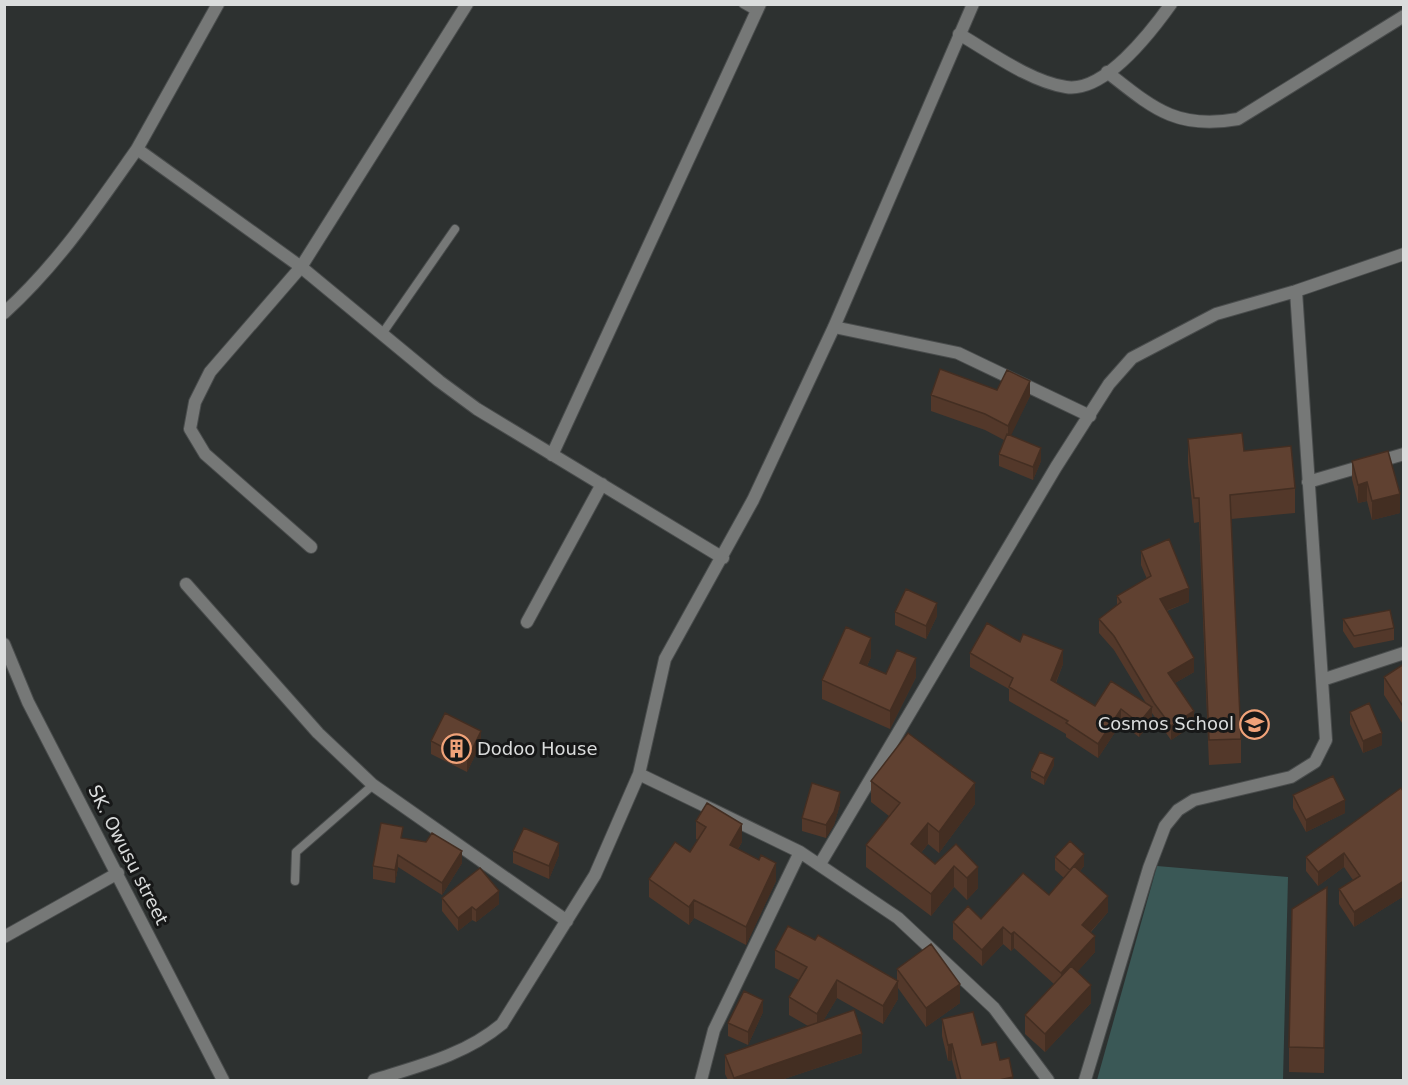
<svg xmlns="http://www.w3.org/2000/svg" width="1408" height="1085" font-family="'DejaVu Sans',sans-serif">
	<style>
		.pitch { fill: #3a5856 }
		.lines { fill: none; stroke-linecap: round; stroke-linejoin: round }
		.lane-casing { stroke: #494c4c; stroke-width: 10 }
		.street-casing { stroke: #494c4c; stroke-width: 14 }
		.lane { stroke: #767877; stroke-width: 8 }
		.street { stroke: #767877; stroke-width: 12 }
		.wall { fill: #53382a }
		.shaded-wall { fill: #432e22 }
		.building { fill: #604131; stroke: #432e22; stroke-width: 1.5 }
		.labels { text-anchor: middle; stroke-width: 6; stroke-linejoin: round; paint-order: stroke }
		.poi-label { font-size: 18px; fill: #dadcdc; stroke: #171818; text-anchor: end }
		.street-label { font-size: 18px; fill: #dadcdc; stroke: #171818 }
	</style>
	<rect width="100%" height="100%" fill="#2d3130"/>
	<path class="pitch" d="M1157,866L1288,877L1283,1080H1097Z"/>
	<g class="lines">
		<defs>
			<path id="lane" d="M743,4L757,12
				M382,334L455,229
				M295,881L296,852L373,785"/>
			<path id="street" d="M959,34C990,52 1031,82 1066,87C1104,93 1151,32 1171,4
				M1107,72C1153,108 1176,130 1238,119L1404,16
				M137,149L218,4
				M4,313C58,264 96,207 137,149L301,267L439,381L477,409L723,558
				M834,327L958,353L1090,416
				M552,455L760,4
				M1308,482L1404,454
				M311,547L205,454L190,429L195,402L210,372L301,267L467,4
				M186,584L318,733L373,785L567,921
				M527,622L602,484
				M4,644L28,702L223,1080
				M1322,680L1404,653
				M639,774L800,852L898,918L994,1008L1048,1080
				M820,864L1056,467L1109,384L1132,358L1216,314L1296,291L1404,254
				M4,937L118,873
				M374,1080C419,1066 465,1055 502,1024L595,875L639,774L665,659L753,500L834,327L973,4
				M701,1080L714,1030L800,852
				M1085,1080L1149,868L1165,826L1178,810L1194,800L1291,777L1315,762L1326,740L1296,291"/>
		</defs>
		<use href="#lane" class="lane-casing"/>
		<use href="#street" class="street-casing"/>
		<use href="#lane" class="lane"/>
		<use href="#street" class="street"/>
	</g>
	<path class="wall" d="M997,390L1030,396L1010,436L1041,461L1033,480L999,466V454L1004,440L985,430L931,411V395Z
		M1188,439L1244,451L1295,488V513L1231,519L1241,739V763L1209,765L1199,522L1194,523L1188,463Z
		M1352,461L1400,513L1372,520L1367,501L1358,503L1352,479Z
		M1141,551L1189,602L1167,611L1194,672L1175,683L1194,725L1171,740L1152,713V721L1139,737L1121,723L1098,758L1066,737V734L1009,701V689L970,667V653L1020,642L1063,664L1056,683L1095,706L1146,703L1114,650L1099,633V619L1117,605V596L1147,579L1141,565Z
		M895,612L937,616L926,639L895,625Z
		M1343,619L1394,628V640L1354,648L1343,631Z
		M871,657L867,666L886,674L916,677L890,729L822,699V680Z
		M1404,664V726L1384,695V677Z
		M1350,712L1382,745L1363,753L1350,724Z
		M431,741L481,743L467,772L431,754Z
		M1054,765L1044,785L1031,778V771Z
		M871,781L975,804L939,853L928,844L921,853L935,864L956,844L978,888L967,900L954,887L931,916L866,867V845L889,816L871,802Z
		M1404,792V896L1354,927L1339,904V889L1353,880L1344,867L1318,886L1306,871V857Z
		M1293,795L1345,813L1306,832L1293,808Z
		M840,804L834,825L826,838L802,831V818Z
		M696,821L742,842L738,849L776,881L746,945L694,918L689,925L649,897V879L690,852L698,840L696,839Z
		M403,838L462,863L442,895L398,867L395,883L373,879V866Z
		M513,851L559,855L549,879L513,863Z
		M1055,857L1084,866L1080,871L1108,912L1091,932L1095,952L1077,972L1091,1003L1045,1052L1025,1034V1015L1054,984L1014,948L1011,951L1003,944L982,966L953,939V922L981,919L1049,895L1064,878L1055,870Z
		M442,898L499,904L476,922L472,920L458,931L442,911Z
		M1327,911L1324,1073L1289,1072V1047Z
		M775,950L897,981V969L960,1003L926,1027L898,988V999L883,1024L837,998L823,1021L862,1053L781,1080H728L725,1074V1055L808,1026L789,1015V997L799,980L775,968Z
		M763,1012L748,1045L728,1036V1023Z
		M942,1019L982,1045L1000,1060L1013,1080H957L952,1060L948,1061L942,1036Z"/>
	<path class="shaded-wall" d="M1030,381V396L1008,442V426Z
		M1041,448V461L1033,480V467Z
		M1367,482V501L1358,503V485Z
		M1400,494V513L1372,520V501Z
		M1189,588V602L1160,613V599Z
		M937,603V616L926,639V626Z
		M871,638V657L860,681V663Z
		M1063,650V664L1051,694V680Z
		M916,658V677L890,729V711Z
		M1194,658V672L1168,687V673Z
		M1152,707V721L1139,737V723Z
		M1121,709V723L1098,758V744Z
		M1194,711V725L1171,740V726Z
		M481,731V743L467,772V760Z
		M1382,733V745L1363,753V741Z
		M1054,758V765L1044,785V778Z
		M975,783V804L939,853V832Z
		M840,792V804L834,825L826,838V825Z
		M1345,800V813L1306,832V820Z
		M928,823V844L911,865V844Z
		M742,824V842L730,862V845Z
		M559,843V855L549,879V866Z
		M462,851V863L442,895V883Z
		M1344,853V867L1318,886V872Z
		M1084,854V866L1070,883V870Z
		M398,855V867L395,883V870Z
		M776,863V881L746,945V927Z
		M954,866V887L931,916V894Z
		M978,867V888L967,900V878Z
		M1404,881V896L1354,927V912Z
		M1327,887V911L1324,1073V1048Z
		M499,891V904L476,922V910Z
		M1108,896V912L1082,941V925Z
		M694,900V918L689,925V907Z
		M472,907V920L458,931V918Z
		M1003,927V944L982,966V950Z
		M1014,932V948L1011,951V934Z
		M1095,936V952L1061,990V973Z
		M837,980V998L817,1031V1014Z
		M898,981V999L883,1024V1006Z
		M960,984V1003L926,1027V1008Z
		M1091,985V1003L1045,1052V1034Z
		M763,1000V1012L748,1045V1032Z
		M862,1034V1053L781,1080H734V1078Z
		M952,1044V1060L948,1061V1045Z
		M1013,1077V1080H999Z"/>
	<path class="building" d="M940,369L997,390L1007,370L1030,381L1008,426L985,414L931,395Z
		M1242,433L1244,451L1291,446L1295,488L1230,495L1241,739L1209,740L1199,498H1194L1188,439Z
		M1007,434L1041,448L1033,467L999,454Z
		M1388,451L1400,494L1372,501L1367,482L1358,485L1352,461Z
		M1169,539L1189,588L1160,599L1194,658L1168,673L1194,711L1171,726L1154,703L1114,636L1099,619L1121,602L1117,596L1151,576L1141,551Z
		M906,589L937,603L926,626L895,612Z
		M1390,610L1394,628L1354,636L1343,619Z
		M987,623L1020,642L1023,634L1063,650L1051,680L1095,706L1111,681L1152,707L1139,723L1121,709L1098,744L1066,723L1068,721L1009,687L1013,678L970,653Z
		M846,627L871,638L860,663L886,674L897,650L916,658L890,711L822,680Z
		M1404,664V708L1384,677Z
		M1369,703L1382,733L1363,741L1350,712Z
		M445,713L481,731L467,760L431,741Z
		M908,733L975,783L939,832L928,823L911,844L935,864L956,844L978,867L967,878L954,866L931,894L866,845L900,803L871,781Z
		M1040,752L1054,758L1044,778L1031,771Z
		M1333,776L1345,800L1306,820L1293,795Z
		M812,783L840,792L834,812L826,825L802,818Z
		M1401,788L1404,792V881L1354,912L1339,889L1360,876L1344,853L1318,872L1306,857Z
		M707,803L742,824L730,845L759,860L761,855L776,863L746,927L694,900L689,907L649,879L675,842L690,852L706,827L696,821Z
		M381,823L403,827L401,838L426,842L432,833L462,851L442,883L398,855L395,870L373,866Z
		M524,828L559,843L549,866L513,851Z
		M1070,841L1084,854L1070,870L1055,857Z
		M1074,866L1108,896L1082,925L1095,936L1061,973L1014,932L1011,934L1003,927L982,950L953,922L968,906L981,919L1023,873L1049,895Z
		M480,868L499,891L476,910L472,907L458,918L442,898Z
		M1327,887L1324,1048L1289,1047L1292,909Z
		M788,926L815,940L818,935L898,981L883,1006L837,980L817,1014L789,997L807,967L775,950Z
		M931,944L960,984L926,1008L897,969Z
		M1071,966L1091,985L1045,1034L1025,1015Z
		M744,991L763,1000L748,1032L728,1023Z
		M854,1010L862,1034L734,1078L725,1055Z
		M973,1012L982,1045L996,1042L1000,1060L1009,1058L1013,1077L999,1080H961L952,1044L948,1045L942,1019Z"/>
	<defs>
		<symbol id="school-ring" viewBox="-11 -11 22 22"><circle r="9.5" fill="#171818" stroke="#f0a279" stroke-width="1.5"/><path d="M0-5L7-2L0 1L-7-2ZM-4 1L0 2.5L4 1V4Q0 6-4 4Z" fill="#f0a279"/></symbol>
		<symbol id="building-ring" viewBox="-11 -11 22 22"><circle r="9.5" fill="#171818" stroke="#f0a279" stroke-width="1.5"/><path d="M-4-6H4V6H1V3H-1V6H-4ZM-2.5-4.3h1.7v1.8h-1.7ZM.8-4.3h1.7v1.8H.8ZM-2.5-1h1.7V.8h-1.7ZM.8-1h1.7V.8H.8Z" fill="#f0a279"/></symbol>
	</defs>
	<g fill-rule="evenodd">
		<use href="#school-ring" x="1238" y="708" width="33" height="33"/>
		<use href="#building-ring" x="440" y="732" width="33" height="33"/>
	</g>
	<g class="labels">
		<g class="poi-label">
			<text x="1234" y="730">Cosmos School</text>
			<text x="477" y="755" text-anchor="start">Dodoo House</text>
		</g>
		<g class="street-label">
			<text transform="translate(128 855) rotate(63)" y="6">SK. Owusu street</text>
		</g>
	</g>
	<rect width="1408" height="1085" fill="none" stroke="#dadcdc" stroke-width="12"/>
</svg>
